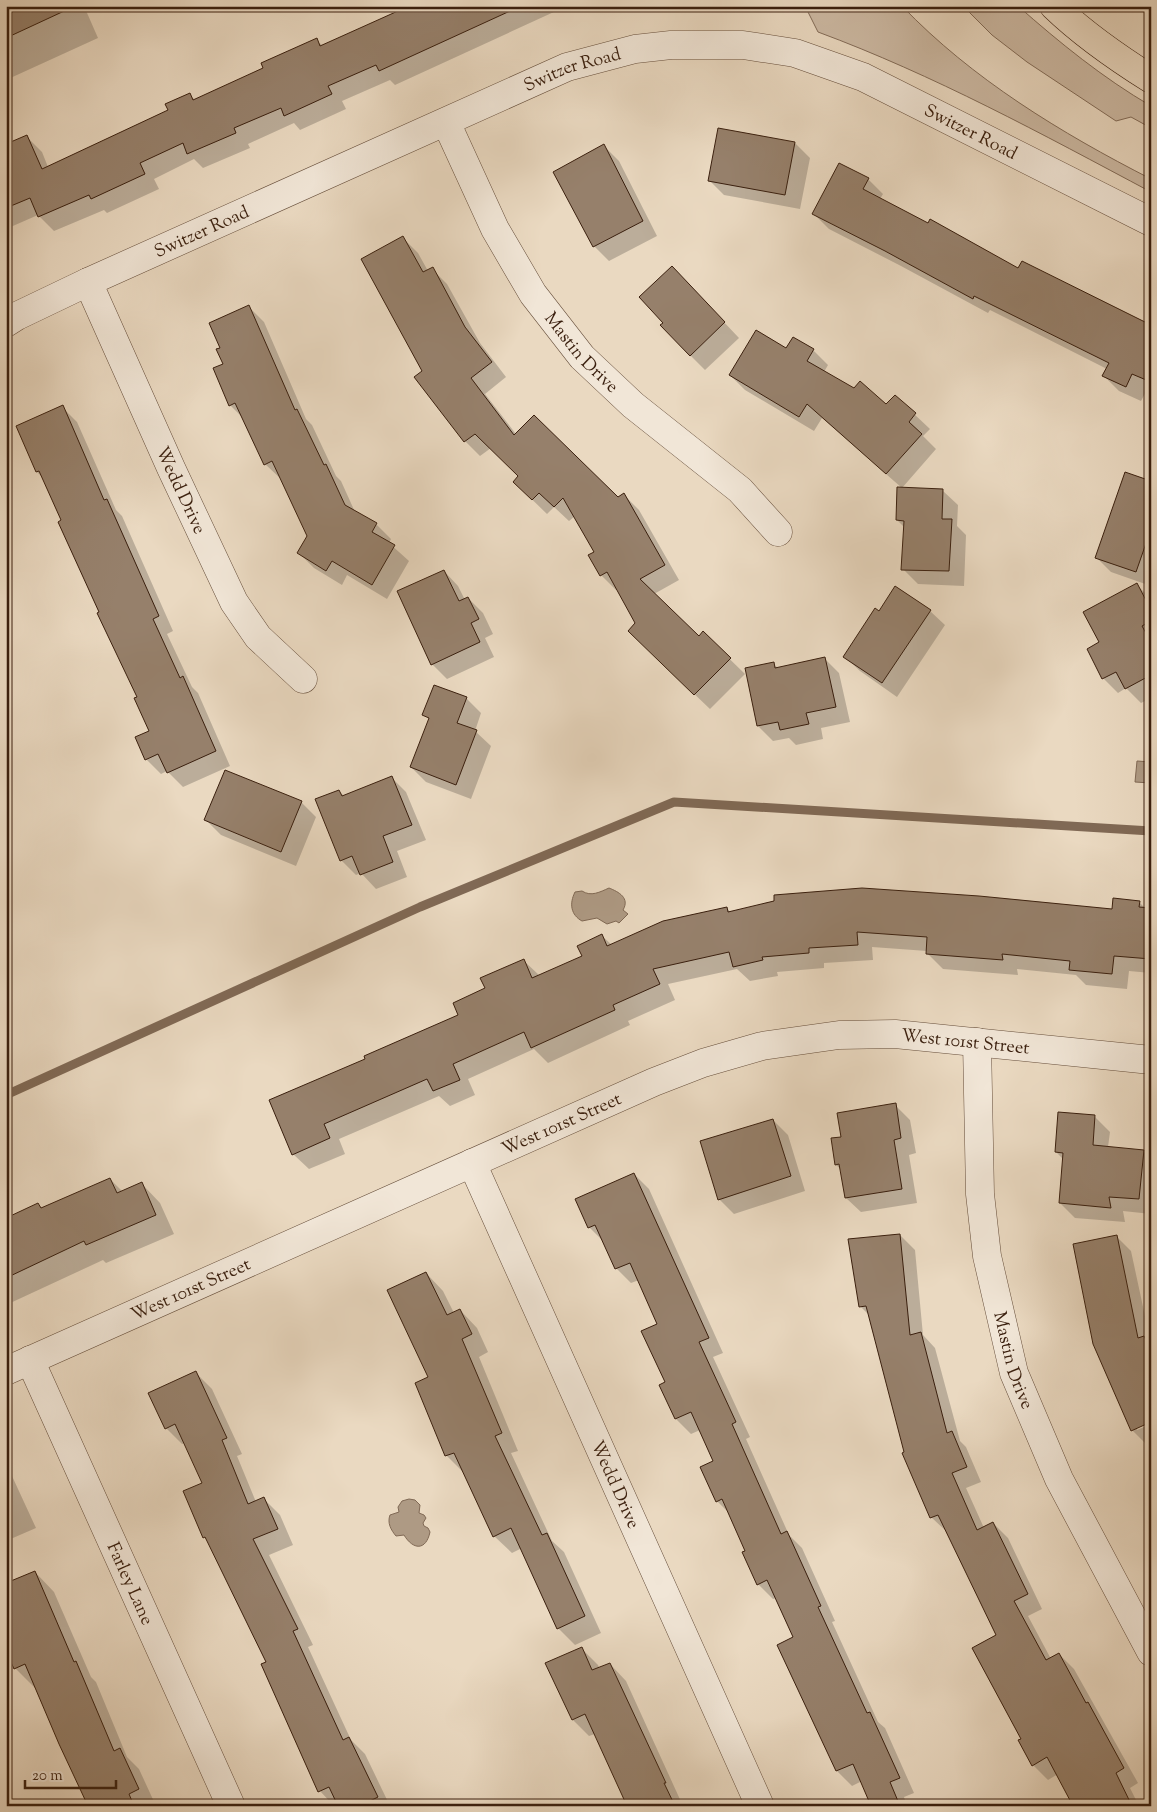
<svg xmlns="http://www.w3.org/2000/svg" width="1157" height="1812" font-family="'Sorts Mill Goudy',serif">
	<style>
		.green { fill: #ccb9a3; stroke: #836c58 }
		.water { fill: #ae9a84; stroke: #806955 }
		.shadow { fill: #0003 }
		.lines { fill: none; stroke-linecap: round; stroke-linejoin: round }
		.stream { stroke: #806955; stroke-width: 9 }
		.building { fill: #96806b; stroke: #3a1f0e }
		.street-casing { stroke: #664e3b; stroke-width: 29 }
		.highway-casing { stroke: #3a1f0e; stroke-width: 29 }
		.street { stroke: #f1e6d7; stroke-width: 28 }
		.highway { stroke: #ead9c1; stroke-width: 28 }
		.labels { text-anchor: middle; stroke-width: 4.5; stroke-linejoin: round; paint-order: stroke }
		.street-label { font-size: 18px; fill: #3a1f0e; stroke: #f1e6d7 }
	</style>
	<rect width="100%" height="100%" fill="#ead9c1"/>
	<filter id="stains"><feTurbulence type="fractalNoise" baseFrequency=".004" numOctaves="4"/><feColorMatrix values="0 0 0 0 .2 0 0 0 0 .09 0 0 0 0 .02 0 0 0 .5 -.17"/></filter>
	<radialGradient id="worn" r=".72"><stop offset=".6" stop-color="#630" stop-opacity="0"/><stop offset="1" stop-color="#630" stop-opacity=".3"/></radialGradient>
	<path class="green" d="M805,6H902C972,79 1061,133 1151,179V192C1042,134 934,75 818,32Z
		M963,6H1018C1060,43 1103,78 1151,106V128L1131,117L1116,121L1027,62L992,35Z"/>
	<path class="water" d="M1137,761L1151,762V783L1135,782Z
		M609,888C619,892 630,898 623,910L628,914L619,923L616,921L607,924L597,918L582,921C571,915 569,904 575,892L582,891C591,897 600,892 609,888Z
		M409,1499L415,1500L420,1505L419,1513L424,1515L426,1518L423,1523L424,1526L428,1528L430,1532C426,1551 413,1550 404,1535L396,1536C391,1530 387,1523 390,1515L399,1512L398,1507L402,1501Z"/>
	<path class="shadow" d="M6,6H84L98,38L6,80Z
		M411,6H567L395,85L390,80L342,101L346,109L300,130L294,123L248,144L250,148L203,168L194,159L154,179L159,189L107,213L104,210L54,231L38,215L6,229V146L27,137L42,152L48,167L170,111L189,94L195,100L265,69L316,40L323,46Z
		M795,143L810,158L800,209L724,195L709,180Z
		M604,146L619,161L657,236L609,261L594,246Z
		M868,179L883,194L880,199L1019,270L1151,327V389L1148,388L1141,401L1119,391L1104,376L1107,369L990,310L988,313L901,266L829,229L814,214Z
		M403,238L418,253L428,271L432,269L447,284L480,343L506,377L485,394L516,434L617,499L624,495L639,510L679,580L654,594L699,638L703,633L745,674L710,709L644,646L637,624L618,589L616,590L601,575L596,552L575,516L569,521L554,507L547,514L514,482L520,476L491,448L480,456L465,441L423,371Z
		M687,283L739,338L705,370L690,355L665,323Z
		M249,307L264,322L306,419L312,425L336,476L341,481L355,512L376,524L391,539L389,543L409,561L387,599L347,575L342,585L314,568L299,553L309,536L281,479L265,464L244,419L230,405L221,348Z
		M793,338L813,350L828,365L824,372L887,406L895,396L930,429L923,436L936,449L902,488L822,418L814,431L745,390L730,375L786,350Z
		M62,407L77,422L116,510L122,516L173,631L167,634L192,687L198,693L230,766L183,787L167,771L161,774L146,759L150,732L139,698L43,478L37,472Z
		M1151,482V586L1111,572L1096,557Z
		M943,491L958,505L957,526L966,535L964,586L918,584L903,569L905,528L897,520Z
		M444,571L458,586L465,600L468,598L483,613L493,634L485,638L494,657L447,679L432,664Z
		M1137,585L1151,599V698L1141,703L1126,688L1118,693L1103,678L1101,643Z
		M930,611L945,625L897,697L860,671L845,657L880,613Z
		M824,658L839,673L850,722L821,728L823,739L796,745L789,738L773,741L758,726L746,669L773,664L778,668Z
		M435,686L467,699L481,713L475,731L491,746L471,799L426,782L411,767L430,720L424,714Z
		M391,777L406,792L426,840L397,851L407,877L376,889L361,873L356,875L341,860L339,791L344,796Z
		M301,802L316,817L296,866L221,835L206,820Z
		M1139,902L1146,909H1151V973L1129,971L1127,989L1086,985L1076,975L1017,969L1018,975L943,969L927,953V951L872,947L873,960L824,963V968L777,972L778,976L750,981L737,969L668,984L675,1000L628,1021L630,1025L548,1063L534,1049L468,1079L475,1095L450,1106L439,1096L339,1139L345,1154L309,1169L293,1154L366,1060L460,1016L486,989L523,960L540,976L583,957L602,936L612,945L727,908L731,913L1113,910Z
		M895,1105L910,1120L916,1153L909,1155L917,1203L861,1212L846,1198L842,1170L836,1165Z
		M1095,1117L1110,1132L1108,1147L1143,1151L1151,1159V1214L1123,1211L1125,1222L1075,1218L1060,1203L1064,1160L1056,1152Z
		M773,1120L788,1135L805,1191L734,1214L719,1199Z
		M634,1174L649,1189L723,1353L713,1357L750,1437L746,1439L789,1535L802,1548L835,1621L832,1622L878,1722L885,1728L914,1793L904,1797L907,1806H873L862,1781L852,1786L837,1771L778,1645L795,1638L777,1598L773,1599L758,1584L747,1551L731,1515L717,1501L714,1462L700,1430L691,1434L676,1419L661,1385L666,1383L659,1324L639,1280L631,1283L616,1268L604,1242L589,1227Z
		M110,1179L123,1192L142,1184L160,1203L174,1234L106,1263L103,1260L6,1305V1219L38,1204L42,1208Z
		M900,1235L915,1250L923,1335L935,1348L960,1441L966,1447L981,1482L966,1488L984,1528L993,1523L1008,1538L1042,1609L1028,1616L1051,1659L1059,1654L1074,1669L1138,1783L1130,1788L1139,1806H1079L1058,1774L1048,1780L1033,1765L1023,1739L997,1636L947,1532L931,1517L906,1452L870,1316L860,1306Z
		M1116,1236L1131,1251L1151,1344V1423L1150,1421L1137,1427V1430L1151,1424V1444L1147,1445L1132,1430Z
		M426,1273L443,1291L454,1313L460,1310L477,1328L488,1352L479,1357L518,1451L511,1453L552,1541L564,1552L601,1633L575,1645L558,1628L522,1548L512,1553L494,1536L464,1473L447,1456L416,1383L430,1378Z
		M196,1373L212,1389L242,1454L237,1456L256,1502L264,1499L280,1515L293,1545L269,1555L313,1645L308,1647L351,1740L365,1754L390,1806H334L320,1791L268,1663L210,1544L204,1537V1484L185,1443L182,1444L166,1428Z
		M6,1471L12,1476L36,1528L6,1541Z
		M35,1572L54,1592L91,1677L96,1682L127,1757L139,1769L156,1806H89L36,1687L35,1688L15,1668Z
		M581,1648L598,1665L600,1669L610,1664L626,1681L683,1806H629L595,1734L589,1736L573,1720L547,1664Z"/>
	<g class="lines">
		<path class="stream" d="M6,1095L420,907L674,802L1151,831"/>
	</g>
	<path class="building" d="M6,6H75L6,38Z
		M409,6H521L379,71L376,65L328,86L332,94L284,116L281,108L234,128L236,133L187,154L183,143L140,163L145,174L91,199L89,195L38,217L30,198L6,208V144L27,135L42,169L168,110L165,104L190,93L193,100L263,68L261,63L317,38L320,46Z
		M718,128L795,142L785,195L708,181Z
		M604,144L643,221L593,247L553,172Z
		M839,163L869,178L863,189L928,223L930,219L1018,268L1022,261L1151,325V382L1132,374L1126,387L1102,376L1109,363L974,296L973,299L885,251L812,214Z
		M403,236L423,272L433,267L465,327L492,362L471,378L514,435L534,415L618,497L624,493L665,565L640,579L699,636L703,631L731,658L694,695L628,631L635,623L607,572L600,576L588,555L594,552L563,498L554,507L539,493L532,500L513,482L518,476L475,434L464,442L414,377L422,371L361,259Z
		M672,266L725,322L690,356L660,325L663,323L639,297Z
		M249,305L295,410L297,409L324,465L326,464L345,505L377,523L372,532L395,545L372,585L332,561L326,571L297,553L307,536L272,461L264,465L235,403L229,406L213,368L223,364L216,349L220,348L209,323Z
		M756,330L786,348L793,337L814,349L807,361L854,388L860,381L886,404L895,395L916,413L909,422L922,434L886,474L807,404L799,417L729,375Z
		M63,405L104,500L107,499L159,616L153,619L180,678L183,676L216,751L167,773L158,754L145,760L135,737L149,731L134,698L137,697L97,613L99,612L58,522L61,520L39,471L36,472L16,426Z
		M1125,472L1151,481V529L1136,572L1095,558Z
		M897,487L943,489L942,519H952L949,571L901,570L904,521L896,520Z
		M444,570L459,601L468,597L479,619L471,623L480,642L431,665L397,591Z
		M1137,583L1151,610V621L1142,626L1151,642V675L1125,689L1116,672L1102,679L1087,649L1099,642L1083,612Z
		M895,586L931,610L882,683L843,657L875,608L879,611Z
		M825,657L836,707L806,713L809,724L780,730L778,722L757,726L745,668L774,662L775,668Z
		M434,685L467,697L457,723L477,730L456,785L410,767L429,718L422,715Z
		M225,770L302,801L281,852L204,820Z
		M392,776L412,825L383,836L393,862L360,875L352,856L340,861L315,799L339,790L342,796Z
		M862,888L979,896L1112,909L1113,898L1140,901L1139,907L1151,908V959L1114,956L1112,974L1069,970L1070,961L1002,954L1003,960L926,954L927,937L857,932L858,945L809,948V953L762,957L763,960L733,967L729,952L653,969L660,984L613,1005L615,1010L531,1048L524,1032L453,1064L460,1080L433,1091L427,1079L324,1124L330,1138L292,1155L269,1100L365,1059L364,1056L458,1015L453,1003L485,988L480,978L524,959L532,978L582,956L577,946L602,934L607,946L663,921L727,907L728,912L774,901V895Z
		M896,1103L901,1138L894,1140L902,1189L845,1198L839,1164L835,1165L831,1138L841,1137L837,1113Z
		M1058,1112L1095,1115L1093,1145L1144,1150L1139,1199L1109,1197L1111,1208L1059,1203L1063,1153L1055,1152Z
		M773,1119L791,1176L718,1200L700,1141Z
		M634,1173L709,1338L699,1342L736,1422L732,1424L781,1534L787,1531L821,1606L818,1607L867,1713L870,1712L900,1778L890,1782L900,1806H871L853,1764L836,1771L777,1645L793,1637L767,1580L757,1585L742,1552L745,1551L722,1499L716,1502L700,1467L713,1461L691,1412L675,1419L659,1385L665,1382L641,1331L657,1324L630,1263L615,1269L595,1225L588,1228L575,1199Z
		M110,1178L117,1193L142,1182L156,1215L86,1245L84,1241L6,1278V1218L38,1203L41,1208Z
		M900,1234L910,1335L921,1332L947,1433L952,1431L967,1467L952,1473L977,1530L993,1522L1028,1594L1014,1601L1046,1660L1059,1653L1086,1703L1088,1702L1124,1768L1116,1773L1132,1806H1073L1047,1757L1032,1766L1018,1740L1021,1739L972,1648L996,1635L938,1515L930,1518L902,1453L904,1452L866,1306L859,1307L848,1239Z
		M1117,1235L1138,1338L1144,1336L1151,1350V1422L1131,1431L1093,1344L1073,1244Z
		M426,1272L447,1315L460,1309L472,1334L462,1339L502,1433L495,1436L542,1535L547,1533L585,1616L557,1629L511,1528L493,1537L454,1453L445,1456L415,1383L428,1377L387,1290Z
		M196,1371L227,1438L222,1440L248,1504L264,1497L278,1529L253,1539L298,1629L293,1631L343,1740L349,1737L378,1797L360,1806H338L329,1787L318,1792L261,1664L266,1662L205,1537L203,1538L183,1491L202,1483L175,1424L165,1429L148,1393Z
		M35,1571L74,1662L76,1661L114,1751L120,1748L139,1789L129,1794L134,1806H88L59,1744L25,1664L14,1669L6,1651V1583Z
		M582,1647L592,1670L610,1663L666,1783H664L675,1806H627L585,1714L572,1720L545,1663Z"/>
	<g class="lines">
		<defs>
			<g id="street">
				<path id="s1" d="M446,122L495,229L533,294L582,357L633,405L740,490L778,532"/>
				<path id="s2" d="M88,282L171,468L234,602L258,637L303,679"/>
				<path id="s3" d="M6,323L17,316L88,282L567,67L635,49L671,45H743L795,53L863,77L1151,222"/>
				<path id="s4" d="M977,1042L980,1194L987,1256L1014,1373L1059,1479L1151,1652"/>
				<path id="s5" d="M472,1163L760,1806"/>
				<path id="s6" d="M30,1360L231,1806"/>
				<path id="s7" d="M6,1371L654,1082L703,1063L762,1046L839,1035L895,1034L1151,1060"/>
			</g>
			<path id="highway" d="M1054,6C1083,34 1116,57 1151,79"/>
		</defs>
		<use href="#street" class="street-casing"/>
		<use href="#highway" class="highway-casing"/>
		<use href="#street" class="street"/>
		<use href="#highway" class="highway"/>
	</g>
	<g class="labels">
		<g class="street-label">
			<text dy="6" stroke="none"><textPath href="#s3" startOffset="621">Switzer Road</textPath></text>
			<text dy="6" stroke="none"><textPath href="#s3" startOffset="1041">Switzer Road</textPath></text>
			<text dy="6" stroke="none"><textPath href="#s3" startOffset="216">Switzer Road</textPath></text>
			<text dy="6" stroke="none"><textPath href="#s1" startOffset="269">Mastin Drive</textPath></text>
			<text dy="6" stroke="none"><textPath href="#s2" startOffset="228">Wedd Drive</textPath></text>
			<text dy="6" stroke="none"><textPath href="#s7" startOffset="1028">West 101st Street</textPath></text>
			<text dy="6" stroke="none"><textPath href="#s7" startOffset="608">West 101st Street</textPath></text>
			<text dy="6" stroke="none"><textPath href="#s7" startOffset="202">West 101st Street</textPath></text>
			<text dy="6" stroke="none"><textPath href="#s4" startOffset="322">Mastin Drive</textPath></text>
			<text dy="6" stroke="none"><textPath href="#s5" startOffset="352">Wedd Drive</textPath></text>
			<text dy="6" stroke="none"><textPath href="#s6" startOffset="245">Farley Lane</textPath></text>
		</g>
	</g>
	<rect width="1157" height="1812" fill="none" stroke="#ead9c1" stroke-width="25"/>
	<rect x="8" y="8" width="1142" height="1797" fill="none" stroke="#3a1f0e" stroke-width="2.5"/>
	<rect x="12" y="12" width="1132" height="1787" fill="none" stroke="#3a1f0e"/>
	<path d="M25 1780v8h91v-8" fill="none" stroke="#3a1f0e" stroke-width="2.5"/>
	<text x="32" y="1780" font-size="15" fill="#3a1f0e" stroke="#f1e6d7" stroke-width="4" paint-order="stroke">20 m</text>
	<rect width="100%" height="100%" filter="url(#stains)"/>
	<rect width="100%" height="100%" fill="url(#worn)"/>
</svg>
